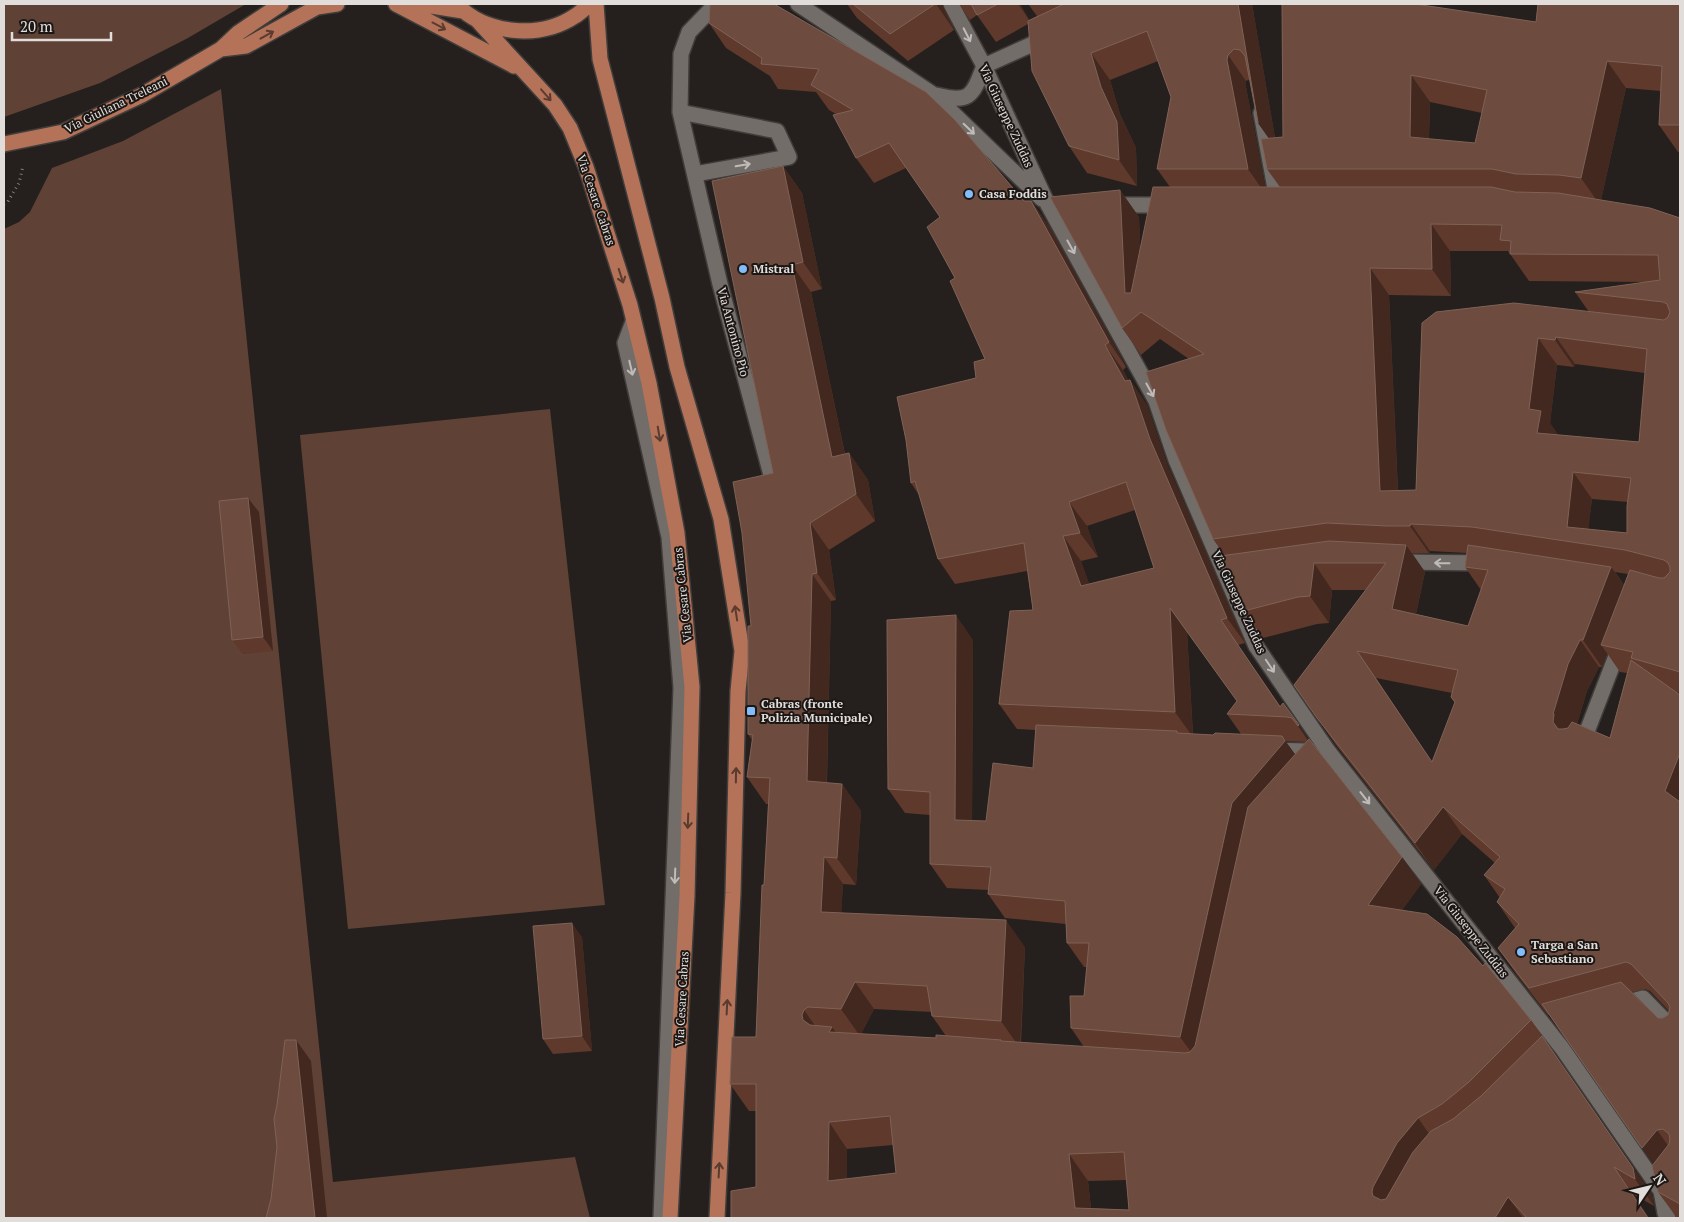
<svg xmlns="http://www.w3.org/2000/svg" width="1684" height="1222" font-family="'PT Serif',serif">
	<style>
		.green { fill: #5f4135 }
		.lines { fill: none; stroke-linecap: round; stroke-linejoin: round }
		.minor-casing { stroke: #403d3b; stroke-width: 18 }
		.major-casing { stroke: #403d3b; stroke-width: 18 }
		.path { stroke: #868280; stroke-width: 3; stroke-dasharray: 1 4; stroke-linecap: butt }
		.minor { stroke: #736d6a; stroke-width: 15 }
		.major { stroke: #b47258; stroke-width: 15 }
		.wall { fill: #5f392b; fill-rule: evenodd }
		.shaded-wall { fill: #42281e }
		.building { fill: #6d4b3e; stroke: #7f6257; fill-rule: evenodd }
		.oneway { stroke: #593b30 }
		.oneway2 { stroke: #bfbbb9 }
		.poi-dot { fill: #83bcfb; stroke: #1c1715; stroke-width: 2 }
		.labels { text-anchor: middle; stroke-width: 4; stroke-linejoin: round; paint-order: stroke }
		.street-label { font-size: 12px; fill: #e0dddb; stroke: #1c1715 }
		.poi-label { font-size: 12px; font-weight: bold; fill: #e0dddb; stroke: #1c1715; text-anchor: start }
	</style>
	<rect width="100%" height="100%" fill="#25201e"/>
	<path class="green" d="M4,4H246L188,38L100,83L4,117Z
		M221,89L333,1182L575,1157L590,1218H4V229L19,222L30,212L52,168L123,141Z
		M550,409L605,905L348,929L300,435Z"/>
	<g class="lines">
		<defs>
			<path id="minor" d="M716,4L689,32L681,54L680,112L720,284L775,490
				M798,4L934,95L1042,199
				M951,4L984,66L1048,205L1156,401L1176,460L1256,646L1328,751L1562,1048L1661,1191L1665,1213L1668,1218
				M984,66L1048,37
				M936,95C969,103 972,98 984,66
				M680,112L777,131L789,157L695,174
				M1261,113L1278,205
				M1109,205H1169
				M633,322L625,343L669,537L681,688L661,1218
				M1400,562L1484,563
				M1581,747L1621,643
				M1272,750L1304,751L1312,764
				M1621,1004L1643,998L1680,1036"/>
			<path id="major" d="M396,4L514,66
				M419,4L463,11
				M456,4C485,34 539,40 575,16C580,13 585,8 590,4
				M596,4L600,59L662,298L677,367L721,519L742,651L738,691L733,893L717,1218
				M477,20L555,105L570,128L586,167L630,305L649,383L677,533L692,687L687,896L670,1218
				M221,49L246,46L317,7L337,4
				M4,144L63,132L142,95L221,49L238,33L281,4"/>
		</defs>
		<use href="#minor" class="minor-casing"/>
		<use href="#major" class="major-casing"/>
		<path class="path" d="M4,204L7,203L19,183L23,166"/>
		<use href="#minor" class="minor"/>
		<use href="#major" class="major"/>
	</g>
	<path class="wall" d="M774,4L1024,201H1031L1049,226L1126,367L1123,370L1128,380H1130L1147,405L1167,464L1245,643L1238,645L1281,707L1283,703L1308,739L1421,884L1402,910L1531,1020L1652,1195L1654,1206L1633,1194L1649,1218H731L756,1187V1111H749L730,1084L756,1037L768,804H766L747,777L752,740L748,734L751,626L773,473L783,166L802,193L822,289L811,292L845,454L849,453L868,480L875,521L829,550L836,600L831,601L827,783L842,784L861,811L856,885L843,884L841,913L1025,947L1021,1043L1084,1047L1071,1028L1084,996L1087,967H1084L1067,943L1066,924L1005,918L988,894V890L947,888L930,864V815L905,813L888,789L973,640L972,821H986L1033,768L1036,730L1017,729L999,704L1033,610L1027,571L955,584L938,559L919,495L911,483L976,378L985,359L955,278L940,217L906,168L874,183L856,158L836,114L829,110L816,92L778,89L770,76L726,48L709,23ZM1135,510L1154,568L1089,584L1081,561L1098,557L1087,526ZM1187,632L1237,701L1227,714L1241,734L1213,735L1193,734ZM1285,741L1306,742L1295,754ZM874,1009L932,1012V1016L946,1036L936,1038L861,1034ZM893,1145L896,1173L847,1179V1149ZM1127,1180L1129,1210L1091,1208L1088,1181Z
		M847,4H942L954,30L908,61L857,18Z
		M959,4H1020L1029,20L1037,16L1028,4H1252L1275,138L1283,137L1282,4L1536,22L1680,4V152H1678L1659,125L1661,91L1626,88L1601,200L1680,218V693L1677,692L1680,695V1218H1677L1658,1192L1654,1164L1549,1015H1548L1517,975L1498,948L1515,928L1497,902L1500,898L1484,875L1495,863L1462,834L1434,870L1336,745L1294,685L1366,590H1332L1329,623L1317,624L1263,638L1244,611L1225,556L1213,539L1189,359L1160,339L1141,355L1122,328L1120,190L1139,217L1140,248L1170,187L1157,169L1171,97L1158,61L1110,80L1120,114L1136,148L1137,186L1087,173L1069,146L1028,24L996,42L977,15L970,20ZM1250,79L1258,123L1269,138L1267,169L1280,187H1265L1246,87V81ZM1430,102L1482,113L1475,143L1429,139ZM1450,251H1508L1529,281L1647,282L1575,292L1589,312L1422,323L1416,490H1398L1389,295L1451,296ZM1575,364L1645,373L1639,442L1558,435L1550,423L1557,365L1574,367ZM1592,499L1628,502L1627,533L1588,529ZM1430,551L1467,553L1465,567L1481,590L1468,626L1416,614L1425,572L1412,553H1429ZM1615,572L1628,574L1624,585ZM1607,653L1620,672L1627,673L1610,738L1577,724L1587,691L1599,667H1602ZM1376,678L1452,693L1451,697L1455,703L1432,762ZM1645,989L1650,991L1669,1011L1668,1015L1663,1018H1658L1632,992Z
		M259,512L273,651L243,654L232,640Z
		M582,937L592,1051L553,1054L543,1039Z"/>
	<path class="shaded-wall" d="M936,4H942L954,30Z
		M1018,4H1020L1031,22Z
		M1238,4H1252L1277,150L1258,123Z
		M1091,53L1110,80L1120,114L1136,148L1137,186L1119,160Z
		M1228,55L1246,81V87L1267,196L1248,169L1227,60Z
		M1607,61L1626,88L1600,205L1581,178Z
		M1411,75L1430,102L1428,164L1410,137Z
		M783,166L802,193L822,289L803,262Z
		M1120,190L1139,217L1143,314L1125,293Z
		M1031,201L1049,226L1126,367L1109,342Z
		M1431,224L1450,251L1451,296L1432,269Z
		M792,265L811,292L851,484L832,457Z
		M1370,268L1389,295L1399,518L1380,491Z
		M1556,337L1575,364L1574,367L1555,340Z
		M1538,338L1557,365L1550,423L1560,438L1537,433L1529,409Z
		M1105,345L1123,370L1133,388L1130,380L1147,405L1167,464L1245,643L1227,618L1125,381Z
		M849,453L868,480L875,521L856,494Z
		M1573,472L1592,499L1587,544L1567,527Z
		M248,498L259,512L273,651L263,637Z
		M1069,502L1087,526L1098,557L1080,533Z
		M810,523L829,550L836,600L817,573Z
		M1411,524L1430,551L1429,553L1410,526Z
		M1063,536L1081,561L1099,611L1081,586Z
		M1406,545L1425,572L1411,636L1392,609Z
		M1314,563L1332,590L1329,623L1310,596Z
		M1611,567L1630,594L1601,645L1607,653L1602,667L1583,640Z
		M812,574L831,601L826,808L807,781Z
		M1170,608L1187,632L1193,737L1175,712Z
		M956,615L973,640L972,844L955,820Z
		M1580,640L1599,667L1587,691L1572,740V749L1553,722V714L1568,664Z
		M1283,703L1316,750L1315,751L1298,726Z
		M1282,736L1299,760L1198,1061L1180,1037L1232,803Z
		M1680,753V814L1665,791Z
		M842,784L861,811L856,885L837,858Z
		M1443,807L1462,834L1434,870L1415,843Z
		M824,857L843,884L840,939L821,912Z
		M1402,857L1421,884L1387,932L1368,905Z
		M1006,920L1025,947L1020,1048L1001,1021Z
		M572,923L582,937L592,1051L582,1036Z
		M855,982L874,1009L860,1036L841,1009Z
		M804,1010L823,1037L803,1020L802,1015Z
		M832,1027L851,1054L829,1032Z
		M296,1040L311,1061L327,1218H315Z
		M1561,1063L1652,1195L1654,1206L1635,1179Z
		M1418,1118L1437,1145L1392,1214L1373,1196L1372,1192L1373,1187L1397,1143Z
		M829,1122L847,1149V1208L828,1181Z
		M1657,1130L1676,1157L1661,1175L1642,1148Z
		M1069,1154L1088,1181L1092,1218L1075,1208Z
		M1614,1167L1633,1194L1649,1218H1648Z
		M1508,1197L1523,1218H1495Z"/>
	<path class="building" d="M710,4H774L926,92L955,120L1024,201H1031L1109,342L1105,345L1125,381L1130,380L1150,439L1227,618L1221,620L1280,707L1283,703L1299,725L1298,726L1292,718L1287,717L1227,714L1237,701L1170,608L1175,712L999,704L1010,611L1033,610L1024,543L938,559L915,481L911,483L906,440L897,397L976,378L974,362L985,359L950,281L955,278L927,227L940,217L889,143L856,158L833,115L853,110L811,85L819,69L761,64L762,58L709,23ZM1126,482L1154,568L1081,586L1063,536L1080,533L1069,502Z
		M853,4H935L890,34Z
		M971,4H998L977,15Z
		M1064,4H1238L1258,123L1245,56L1240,50L1234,49L1228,55L1227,60L1248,169H1157L1171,97L1147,31L1091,53L1101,87L1117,122L1119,160L1069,146L1032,71L1028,21Z
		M1282,4H1415L1536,22L1538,4H1680V125H1659L1662,66L1607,61L1581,178L1559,175L1516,174L1492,169H1267L1261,139L1283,137ZM1411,75L1487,90L1475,143L1410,137Z
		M783,166L803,262L792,265L832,457L849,453L856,494L810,523L817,573L812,574L807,781L842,784L837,858L824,857L821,912L1006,920L1001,1021L932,1016L927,986L855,982L841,1009L808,1007L804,1010L802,1015L803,1020L810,1025L832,1027L829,1032L936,1038V1035L1001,1040V1041L1185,1053L1190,1052L1195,1046L1248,807L1309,739L1402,857L1368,905L1427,914L1457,937L1483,966L1485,963L1531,1020L1469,1082L1442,1104L1418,1118L1397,1143L1373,1187L1372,1192L1373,1196L1381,1200L1386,1199L1413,1152L1431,1131L1453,1119L1481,1096L1542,1036L1633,1168L1635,1179L1614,1167L1648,1218H1527L1508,1197L1495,1218H731V1191L756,1187V1084H730L732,1037H756L762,885H764L770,778L747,777L753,735L748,734V626H751L742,533L733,482L773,473L712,181ZM890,1116L896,1173L828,1181L829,1122ZM1124,1152L1129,1210L1075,1208L1069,1154Z
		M1153,187H1491L1515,192L1558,193L1650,208L1680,218V672L1631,658L1633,652L1601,645L1630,570L1659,578H1664L1670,572V567L1668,563L1664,560L1625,550L1472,527L1411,524L1410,526H1387L1327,523L1213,539L1166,430L1146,372L1204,354L1141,312L1122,328L1050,197L1120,190L1125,293H1131ZM1431,224L1502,225L1500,240L1511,241L1510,254L1658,255L1660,280L1575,292L1663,302L1667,304L1670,312L1668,317L1664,320L1514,303L1436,312L1422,323L1416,490L1380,491L1370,268L1432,269ZM1556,337L1647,349L1639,442L1537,433L1541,411L1529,409L1538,338L1555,340ZM1573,472L1631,478L1627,506V533L1567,527Z
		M248,498L263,637L232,640L219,501Z
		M1329,541L1406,545L1392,609L1468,626L1488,570L1465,567L1468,545L1611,567L1583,640H1580L1568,664L1553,714H1554L1553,722L1558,729H1563L1568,728L1572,722L1610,738L1631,660L1680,695V753L1665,791L1680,802V1204L1658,1192L1652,1166L1669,1144L1670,1139L1669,1134L1663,1129L1657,1130L1642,1148L1542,1004L1621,982L1658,1018H1663L1668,1015L1670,1007L1668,1003L1631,964L1626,962L1529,988L1498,948L1519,924L1497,902L1505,889L1484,875L1500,857L1443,807L1415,843L1317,718L1294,685L1386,563H1314L1310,596L1298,597L1244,611L1220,556ZM1357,651L1458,670L1451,697L1455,702L1432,762Z
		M956,615L955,820L986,821L993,763L1033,768L1036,725L1177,731V733L1213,735L1215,733L1282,736L1285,741L1232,803L1180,1037L1071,1028L1070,996H1084L1089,943H1067L1065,901L988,894L991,867L930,864V792L888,789L887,620Z
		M572,923L582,1036L543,1039L533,926Z
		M285,1040H296L315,1218H266L271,1199L277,1147L274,1119L277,1105Z"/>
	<defs><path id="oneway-shaft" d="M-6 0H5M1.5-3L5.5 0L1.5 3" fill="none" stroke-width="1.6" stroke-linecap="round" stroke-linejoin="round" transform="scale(1.25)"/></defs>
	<g class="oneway">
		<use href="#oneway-shaft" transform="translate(439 26) rotate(28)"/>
		<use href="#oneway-shaft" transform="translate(267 35) rotate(-29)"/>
		<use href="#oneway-shaft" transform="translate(546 95) rotate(49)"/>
		<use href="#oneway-shaft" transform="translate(621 276) rotate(72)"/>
		<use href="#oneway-shaft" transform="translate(659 434) rotate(80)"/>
		<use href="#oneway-shaft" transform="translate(736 613) rotate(-99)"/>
		<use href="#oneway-shaft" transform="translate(736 775) rotate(-89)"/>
		<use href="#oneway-shaft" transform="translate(688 821) rotate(92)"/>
		<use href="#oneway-shaft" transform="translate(727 1007) rotate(-87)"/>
		<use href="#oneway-shaft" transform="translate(719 1170) rotate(-87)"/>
	</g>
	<g class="oneway2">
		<use href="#oneway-shaft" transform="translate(967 35) rotate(63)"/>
		<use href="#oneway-shaft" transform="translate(969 129) rotate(44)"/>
		<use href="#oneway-shaft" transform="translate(743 165) rotate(-10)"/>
		<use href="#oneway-shaft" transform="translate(1071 247) rotate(61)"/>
		<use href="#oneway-shaft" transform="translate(631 368) rotate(77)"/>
		<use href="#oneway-shaft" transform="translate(1150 390) rotate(61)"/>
		<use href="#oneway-shaft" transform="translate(1442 563) rotate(-179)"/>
		<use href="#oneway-shaft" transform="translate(1270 666) rotate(56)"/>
		<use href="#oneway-shaft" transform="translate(1365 798) rotate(52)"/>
		<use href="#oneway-shaft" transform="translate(675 876) rotate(92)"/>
	</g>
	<g class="poi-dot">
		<circle cx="969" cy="194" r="5"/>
		<circle cx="743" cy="269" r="5"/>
		<rect x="746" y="706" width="10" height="10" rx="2.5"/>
		<circle cx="1521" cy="952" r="5"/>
	</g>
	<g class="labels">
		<g class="street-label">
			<text transform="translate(116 105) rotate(-26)" y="4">Via Giuliana Treleani</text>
			<text transform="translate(1006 116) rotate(65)" y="4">Via Giuseppe Zuddas</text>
			<text transform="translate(596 200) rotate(71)" y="4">Via Cesare Cabras</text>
			<text transform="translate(733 332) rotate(75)" y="4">Via Antonino Pio</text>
			<text transform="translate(683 595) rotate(-96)" y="4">Via Cesare Cabras</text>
			<text transform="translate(1239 602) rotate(65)" y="4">Via Giuseppe Zuddas</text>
			<text transform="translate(1471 932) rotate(52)" y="4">Via Giuseppe Zuddas</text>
			<text transform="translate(682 999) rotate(-87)" y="4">Via Cesare Cabras</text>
		</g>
		<g class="poi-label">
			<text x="979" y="198">Casa Foddis</text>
			<text x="753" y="273">Mistral</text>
			<text x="761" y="708">Cabras (fronte<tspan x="761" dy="14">Polizia Municipale)</tspan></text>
			<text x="1531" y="949">Targa a San<tspan x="1531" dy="14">Sebastiano</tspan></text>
		</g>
	</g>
	<rect width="1684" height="1222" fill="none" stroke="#e0dddb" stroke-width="10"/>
	<g transform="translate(1649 1187) rotate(55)" stroke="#1c1715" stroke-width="4" paint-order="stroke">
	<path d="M0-4L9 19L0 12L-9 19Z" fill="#e0dddb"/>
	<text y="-8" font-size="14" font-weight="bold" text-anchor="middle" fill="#e0dddb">N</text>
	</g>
	<path d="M12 32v8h99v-8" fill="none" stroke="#e0dddb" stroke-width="2.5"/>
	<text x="20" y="32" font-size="15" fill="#e0dddb" stroke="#1c1715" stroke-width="4" paint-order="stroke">20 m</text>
</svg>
